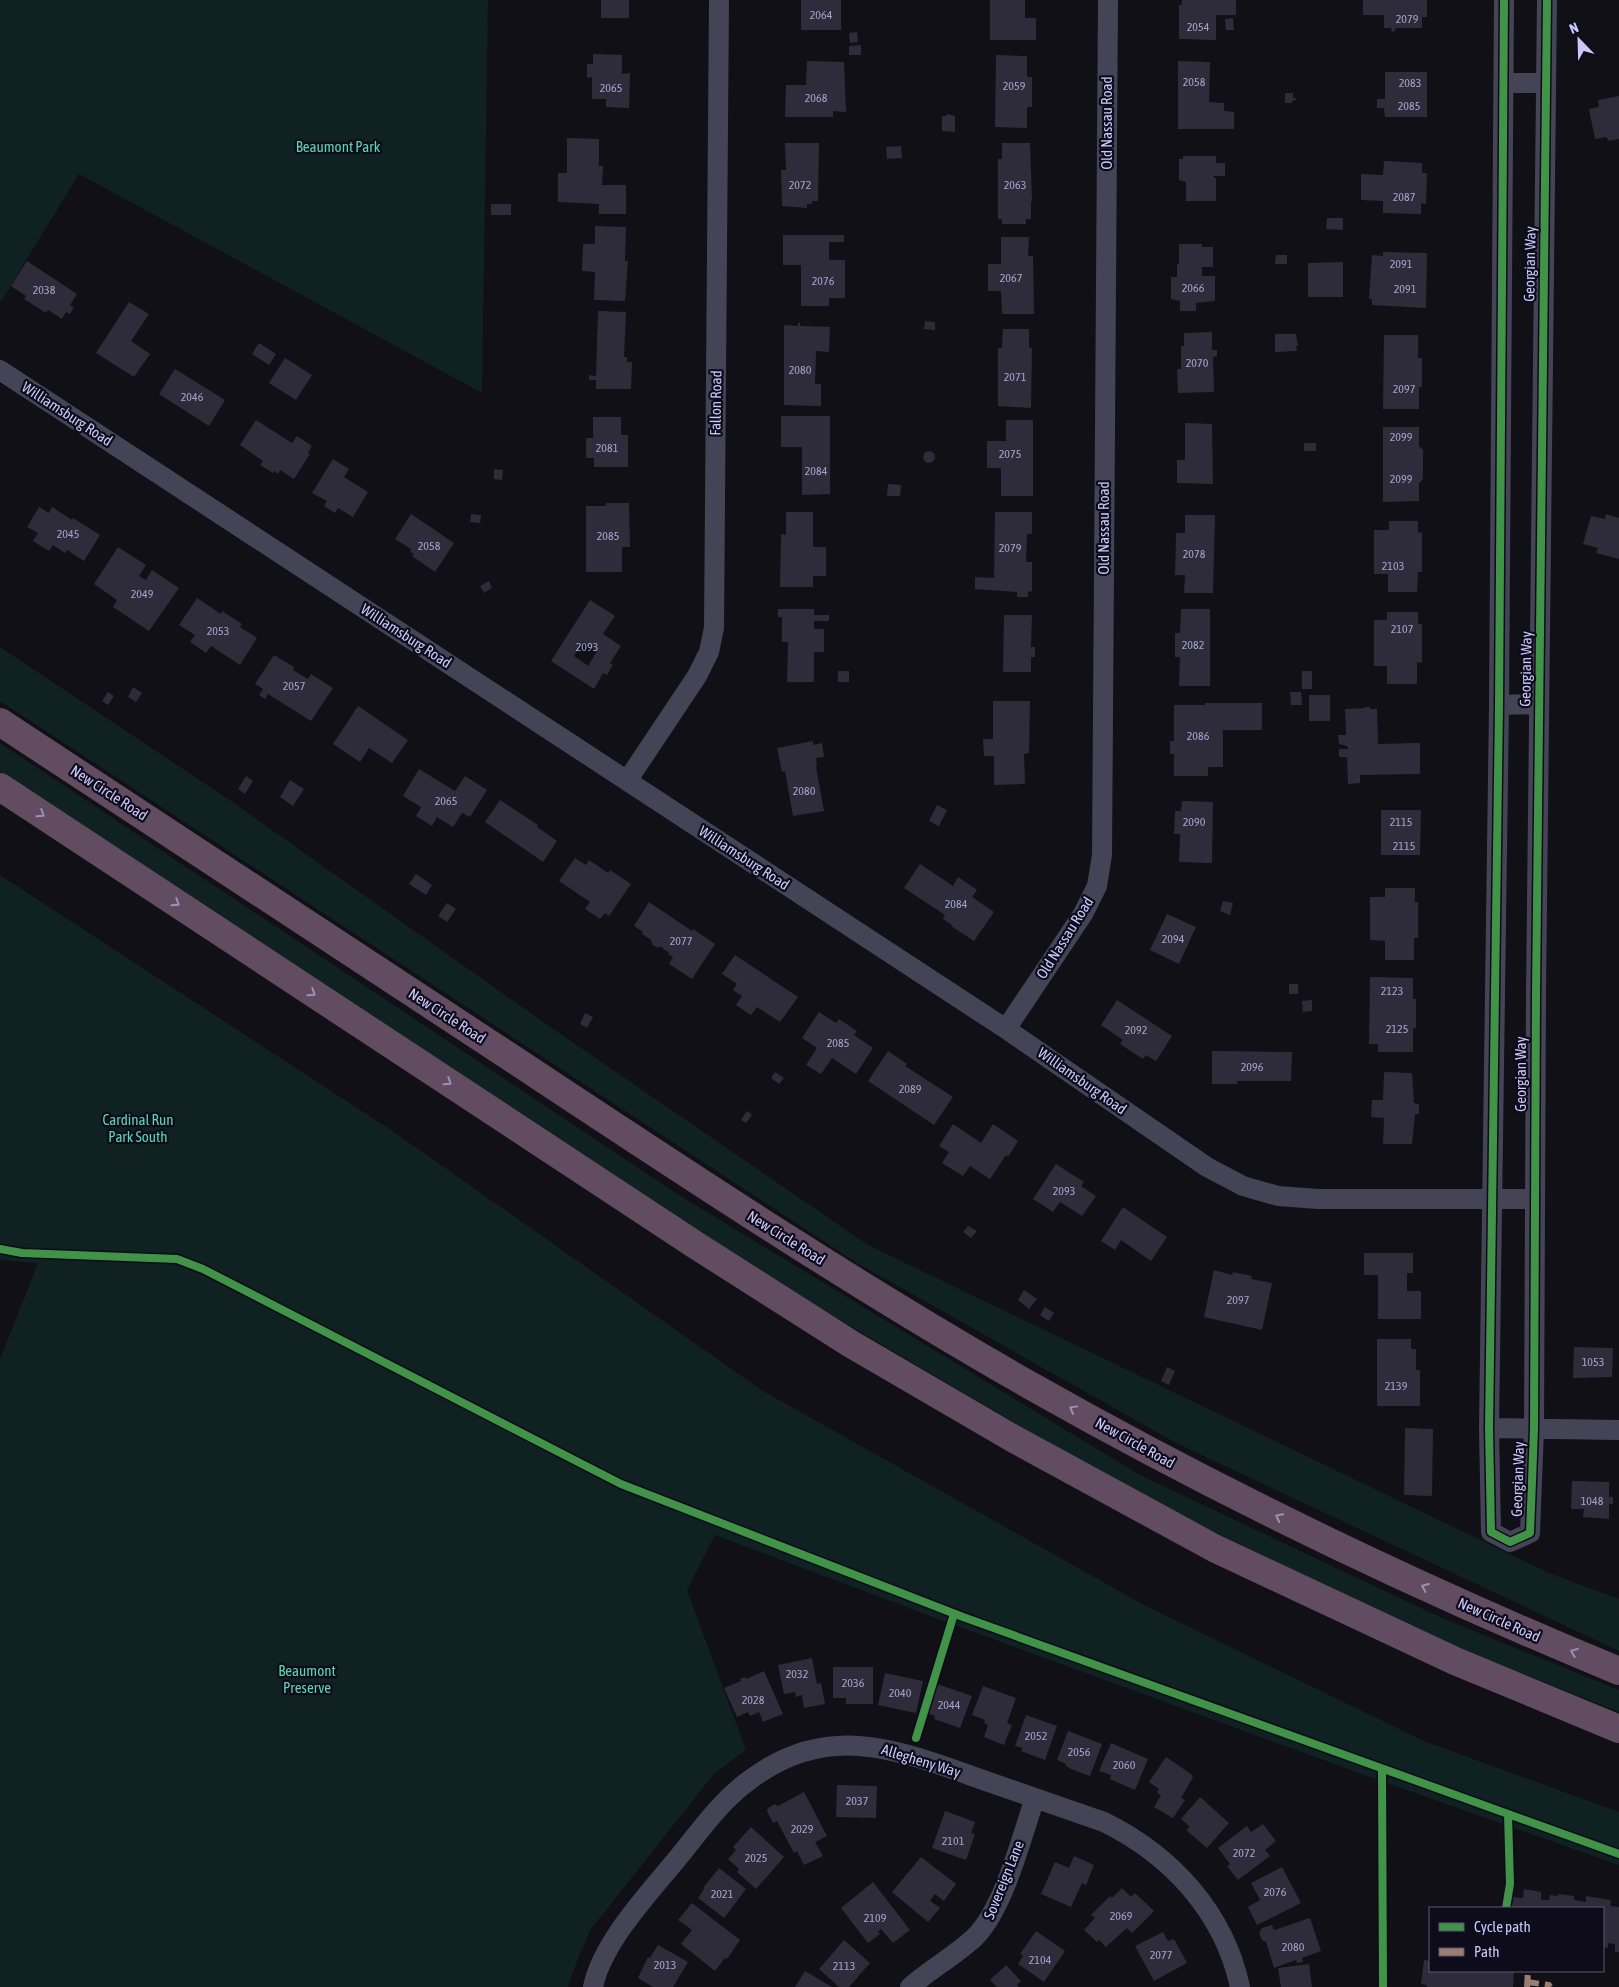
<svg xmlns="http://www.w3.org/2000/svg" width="1619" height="1987" font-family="'Asap Condensed',sans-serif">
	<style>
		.green { fill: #0f2121 }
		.building { fill: #2e2c3a; fill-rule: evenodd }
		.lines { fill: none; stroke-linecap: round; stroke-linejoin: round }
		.minor { stroke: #454457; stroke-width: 20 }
		.motorway { stroke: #614c62; stroke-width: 28 }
		.quiet { stroke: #9b7d72; stroke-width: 6; stroke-dasharray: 12 6; stroke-linecap: butt }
		.cycleway-casing { stroke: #0e0c1a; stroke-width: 11 }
		.cycleway { stroke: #419447; stroke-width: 8 }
		.oneway { stroke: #9c90b7 }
		.labels { text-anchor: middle; stroke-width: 4.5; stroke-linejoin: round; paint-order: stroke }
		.number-label { font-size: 12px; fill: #a5a1cc }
		.street-label { font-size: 15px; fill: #cdc8fc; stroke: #0e0c1a }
		.park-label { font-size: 15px; fill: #5ad6b4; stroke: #0e0c1a }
	</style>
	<rect width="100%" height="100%" fill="#101016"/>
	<path class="green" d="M0,0H488L482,393L79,174L0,303Z
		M0,647L234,803L549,1026L868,1245L1549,1573L1619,1599V1651L1178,1444L857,1263L0,701Z
		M0,743L679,1195L1140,1475L1442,1618L1619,1690V1712L1419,1632L1131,1491L777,1283L0,772Z
		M0,875L391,1130L763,1391L1146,1606L1424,1741L1619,1812V1865L1370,1777L949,1623L715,1535L687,1590L746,1750L714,1774L591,1929L579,1956L568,1987H0V1359L38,1263L0,1260Z"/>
	<path class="building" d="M601,0H629V18H601Z
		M801,0H841V30H801Z
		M990,0H1025V18H1036V40H990Z
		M1182,0H1236V15H1216V40L1179,39V5H1182Z
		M1363,0H1427V17H1422V28H1395V31L1392,32L1391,28H1384V15H1363Z
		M1233,18L1234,30H1226L1225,19Z
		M857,32L858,42L850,43L849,33Z
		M861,45V55H849V46Z
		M593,54L622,55V74L630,73L629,108L606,107V99H592V77L587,78V64H593Z
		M996,55L1027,56V77H1032V107H1027V128L995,127Z
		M807,61L844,62L846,112L833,111V117H785L786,85H806Z
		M1178,61L1210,62L1209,102L1224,103V111L1234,112V129H1178Z
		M1385,72H1427V117H1385L1384,108H1377V99H1385Z
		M1285,93H1293V98H1296V100L1292,101V103H1285Z
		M1619,96V139L1609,141L1606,137L1595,139L1589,109L1599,107L1598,100Z
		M947,114L955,116V132L942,131V116H947Z
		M567,138L599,139V166H603L602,185H626V214H599V204L558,202V173H567Z
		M785,143H819L818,201H812V204H807V208L782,206L781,170H786Z
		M1002,143H1030L1032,201H1031V219H1026V224H1002V219H998V159H1002Z
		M901,146L902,158L887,159L886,147Z
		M1183,156H1216V163H1225V176H1214V178H1216V201H1186V182L1179,180V159H1183Z
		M1384,161L1422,163V173H1427L1426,204L1421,203V214L1383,213V201L1361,200V174L1383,175Z
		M491,204H511V215H491Z
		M1327,218H1343V230L1326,229Z
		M595,226L626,227L625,261H628L625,301L594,300L595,272L582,271L583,244H595Z
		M783,235H844V242H829V260H845V298H829V306H801V265H783Z
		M1001,237H1029L1028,256H1033L1034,314H1002L1001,291H988V264H1001Z
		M1179,244H1202V247H1213V267H1202V276H1215V301L1196,303V311H1180V301L1171,299V277H1177V264H1179Z
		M1383,252L1427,253L1426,308L1372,305V299H1369L1372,255L1383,256Z
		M1276,255H1287V264H1275Z
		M27,261L77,294L70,305L74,308L70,314L66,312L62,319L48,310L46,313L24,299L26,296L11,286Z
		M1343,262V297H1308V263Z
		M129,302L149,314L131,341L150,354L134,377L96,353Z
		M598,311L626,312L624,357H627V362H632L631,389H596V380H589V375L596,376Z
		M925,321L935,322V330L924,329Z
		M798,323H800V326L830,327L829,352L816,351L815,384H821V406L784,405V325L798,326Z
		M1003,329H1029V348H1032L1031,408L998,406V348H1002Z
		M1212,332V350H1217V356L1213,357L1214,392L1178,393L1177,369H1181V346H1184V333Z
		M1275,334H1296L1298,346H1296L1297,351L1275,352Z
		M1384,335H1418V358H1422V387H1419V409H1383Z
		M259,343L276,354L269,365L252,354Z
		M285,358L312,375L296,400L269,383Z
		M175,369L225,400L209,426L159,394Z
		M781,416H830V494L802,495V447H781Z
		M593,417H621V435H628V467H594V458H586V438H593Z
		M256,420L292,443L297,436L312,446L308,453L310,454L294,479L280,470L278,474L274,471L273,473L260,465L263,461L240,445Z
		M1006,420H1033V496H1001V468H987V441H1006Z
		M1185,423L1212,424L1213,484L1177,483V460H1185Z
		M1383,427H1419V446L1423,450V478L1421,482H1419V501L1383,502Z
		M1304,443H1316V451H1304Z
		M923 457a6 6 0 1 1 12 0a6 6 0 1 1-12 0Z
		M333,459L349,469L344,477L368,492L353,517L338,508L335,513L324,506L327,501L312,493Z
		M494,469L503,470L502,480L494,479Z
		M888,484L901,485L900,496H887Z
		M606,503H629L630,547H622V572H586V506H606Z
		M39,507L49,513L52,507L72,520L73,518L100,535L84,561L67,550L65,553L53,545L49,551L33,541L38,533L27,527Z
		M786,512H813V547H826V576H813V587H780L781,534L786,535Z
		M995,512H1032V534H1027L1026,562H1032V591L1028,592V597H1017V592L975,589V577L994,578Z
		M411,514L454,543L435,572L412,556L414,554L410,552L411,549L395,539Z
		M471,514L481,515L480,523L470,522Z
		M1606,514L1619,518V559L1596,553L1598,548L1583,544L1591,516L1605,519Z
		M1185,515H1215L1213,593H1184L1185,575H1175L1176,533H1185Z
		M1389,521H1418V532L1422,533V572H1418L1417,592H1388V574H1374V530H1389Z
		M118,547L146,565L139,576L146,580L152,570L179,588L149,631L113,607L117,600L94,584Z
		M489,581L492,588L484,593L480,586Z
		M197,598L221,614L222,611L242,624L240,627L257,638L240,665L211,646L206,653L190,642L195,635L179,625Z
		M590,600L615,616L603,634L621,646L610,663L613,665L607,675L603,673L594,689L551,661ZM583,642L597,651L588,666L574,656Z
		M778,609H814V615H829V621H814V629H824V652H814V682H787L788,642H782V617H778Z
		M1181,609H1210V686H1179L1180,657H1175V633H1180Z
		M1387,612H1418V624H1422V663L1417,662V684H1387V666H1374V620H1387Z
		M1004,615H1032L1031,647H1035V657H1031V672H1003Z
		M274,655L294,667L293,670L308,679L311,674L333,688L311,721L268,694L265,699L259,695L263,689L255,684Z
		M838,671H849V682H838Z
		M1302,671H1312V689H1302Z
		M133,687L142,693L136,702L128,697Z
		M108,692L114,696L108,705L102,701Z
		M1290,692H1301L1302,705H1291Z
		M1309,695H1330V721H1309Z
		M993,701H1030L1029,753L1024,754L1025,784L994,785V756H984L983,739H993Z
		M1205,703H1262V730H1223V767H1208V776H1174V754H1170V741H1174V705H1205Z
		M358,706L408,740L392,763L369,748L360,762L333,744Z
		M1365,707H1370V709H1377L1378,744L1420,743V774L1360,775V783L1348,784L1347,757H1339V749H1348L1347,746L1339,744L1338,735H1346L1345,709L1365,708Z
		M813,741V745L822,743L824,757L816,758L817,767H816L824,811L793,816L785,771L782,772L777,748Z
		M419,769L455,791L465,776L487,790L470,817L462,813L453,827L437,817L432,826L416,816L421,807L403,796Z
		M246,776L253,781L245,794L238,789Z
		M290,780L304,789L293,806L280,797Z
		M500,800L538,825L537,827L557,841L543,862L485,822Z
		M1182,801L1213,802L1212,863L1179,862L1180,834H1174L1175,811H1181Z
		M937,805L947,810L939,826L929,821Z
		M1381,810H1421L1420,855H1381Z
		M575,858L586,865L589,860L608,873L610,870L631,884L609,916L605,913L600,919L585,909L590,902L559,881Z
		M920,864L953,886L958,877L977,890L972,897L994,912L974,941L951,926L952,925L943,919L945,915L904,888Z
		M416,874L432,885L426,895L409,884Z
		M1385,888H1415V902H1418V938H1414V960H1385V941L1370,940V897H1385Z
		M1223,901L1233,903L1230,915L1220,911Z
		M649,902L692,931L693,929L715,944L692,979L669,964L673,957L668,954L669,953L660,946L658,948L653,945L651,940L642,934L643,932L634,926Z
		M447,903L456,909L447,922L438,916Z
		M1167,914L1196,927L1179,964L1150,950Z
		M735,955L798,997L780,1022L757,1007L751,1015L736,1005L742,996L733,990L737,984L722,974Z
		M1370,977L1413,978V999H1416V1028H1413V1052H1378V1044H1369Z
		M1289,984H1298V994H1289Z
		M1117,1000L1172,1036L1156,1061L1146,1055L1143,1059L1120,1044L1123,1040L1101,1025Z
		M1312,1000V1011L1303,1012L1302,1001Z
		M819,1012L836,1023L839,1019L857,1031L854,1035L873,1048L856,1074L832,1058L821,1074L806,1065L817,1048L802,1038Z
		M585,1013L593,1017L587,1028L580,1024Z
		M888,1051L907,1064L905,1066L953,1097L934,1125L868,1081Z
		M1212,1051L1292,1052L1291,1081H1237L1238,1084H1212Z
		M775,1072L784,1078L779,1084L771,1078Z
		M1384,1072L1412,1073L1414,1103L1419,1104V1114H1415L1412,1144H1383L1384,1118L1371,1117L1372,1100H1383Z
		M747,1111L752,1115L746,1123L741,1120Z
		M953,1124L981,1143L993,1124L1018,1141L1008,1157L1006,1155L990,1179L970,1166L963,1176L942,1163L949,1152L939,1146Z
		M1056,1164L1084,1182L1081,1186L1096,1196L1082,1216L1060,1202L1053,1212L1033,1199Z
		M1123,1207L1167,1237L1151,1261L1121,1240L1115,1250L1101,1241Z
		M968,1226L977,1231L971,1238L963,1232Z
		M1364,1253H1413V1273H1407V1291H1421V1319H1378V1275H1364Z
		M1214,1270L1232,1275L1233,1272L1252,1276L1251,1279L1272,1283L1262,1330L1204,1317Z
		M1024,1290L1037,1299L1029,1309L1018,1300Z
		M1045,1307L1054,1313L1049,1321L1040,1315Z
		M1377,1339H1411V1349H1416V1370H1420V1406H1377Z
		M1574,1347L1613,1348L1612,1377L1573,1378Z
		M1167,1367L1175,1371L1169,1385L1161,1381Z
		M1405,1428L1433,1429L1432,1496L1404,1495Z
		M1572,1481L1609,1482V1497H1613V1504H1609V1519L1583,1517L1584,1509H1571Z
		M812,1658L817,1684L821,1683L825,1704L804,1708L802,1695L796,1697L795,1692L784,1694L778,1665Z
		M833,1667H873V1704H846V1698H833Z
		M764,1671L783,1714L763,1722L759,1712L750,1716L748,1712L737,1717L724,1688L741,1681L740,1679L745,1677L746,1679Z
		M885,1673L923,1681L916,1713L878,1705Z
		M937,1684L972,1696L960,1728L934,1719L935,1716L927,1713Z
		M983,1686L1016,1698L1007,1723L1012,1725L1004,1745L984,1737L988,1725L984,1723L985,1720L972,1715Z
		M1026,1715L1057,1726L1045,1760L1021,1751L1023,1748L1015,1746Z
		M1068,1731L1102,1744L1090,1776L1071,1769L1066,1766V1764L1057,1760Z
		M1111,1743L1148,1759L1135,1790L1110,1779L1111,1775L1099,1771Z
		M1166,1757L1191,1774L1193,1777L1181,1798L1185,1800L1173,1818L1154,1807L1161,1795L1157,1793L1159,1789L1149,1782Z
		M837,1785L877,1786L876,1818L836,1817Z
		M804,1792L827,1836L815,1842L823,1856L804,1865L797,1851L794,1853L777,1821L773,1823L767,1811L768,1808L775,1804L778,1806Z
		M1200,1797L1229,1823L1207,1848L1186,1830L1190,1827L1181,1819Z
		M945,1811L975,1822L971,1833L975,1834L966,1860L932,1848Z
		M1263,1824L1276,1841L1265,1850L1270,1856L1238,1880L1227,1866L1230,1864L1218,1848L1247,1826L1251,1832Z
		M751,1827L784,1857L756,1889L737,1872L739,1869L728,1859L736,1850L733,1847Z
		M1074,1856L1094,1865L1086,1885L1082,1883L1071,1907L1041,1894L1055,1862L1069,1868Z
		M921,1857L956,1884L944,1901L935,1894L930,1901L940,1908L928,1922L892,1892Z
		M1282,1867L1301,1903L1257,1925L1248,1907L1260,1900L1251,1883Z
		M719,1868L746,1889L724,1918L698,1898L704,1889L703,1888Z
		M873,1882L910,1930L893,1943L881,1929L878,1932L880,1934L868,1943L841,1908Z
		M1122,1888L1131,1897L1135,1893L1154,1911L1132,1933L1127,1928L1106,1947L1099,1940L1097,1942L1084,1930L1095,1918L1091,1915L1110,1896L1112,1898Z
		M1524,1889L1541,1892V1900H1549L1550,1895L1558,1896V1894L1574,1896V1900L1586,1902V1896L1611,1900L1610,1906L1619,1907V1952H1615V1944L1608,1943V1948L1603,1947V1908H1511L1512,1897L1523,1898Z
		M692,1903L740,1940L727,1959L725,1958L715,1971L681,1944L692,1930L678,1920Z
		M1310,1918L1321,1951L1302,1958L1303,1962L1297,1963L1296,1960L1274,1968L1266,1942L1262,1940L1259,1933L1262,1928L1272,1925L1274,1930Z
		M1036,1931L1065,1951L1044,1982L1018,1964L1023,1956L1020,1954Z
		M1163,1932L1168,1941L1174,1939L1187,1963L1154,1981L1135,1946Z
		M844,1940L870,1963L849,1987H839L819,1969Z
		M658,1945L688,1962L673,1987H653L638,1978L648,1957L650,1958Z
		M1424,1960L1430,1961V1971H1514L1513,1987H1427V1985L1421,1984Z
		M1309,1964L1312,1987H1281L1278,1968Z
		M1006,1965L1021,1981L1017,1985L1019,1987H997L990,1980Z
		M805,1971L832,1987H795Z"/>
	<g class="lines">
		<path class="minor" d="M1504,0L1499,705L1489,1428L1491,1532L1510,1542L1530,1533L1534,1429L1536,994L1547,0
			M1503,83H1545
			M0,370L1006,1029L1207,1167L1243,1186L1278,1196L1318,1199H1534
			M1499,705L1539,704
			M627,781L697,676L709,652L714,628L719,0
			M1006,1029L1083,914L1097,886L1102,855L1108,0
			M1489,1428L1619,1430
			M593,1987C602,1943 648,1894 677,1859C700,1831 721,1800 751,1779C830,1720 901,1751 983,1780C1023,1794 1064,1808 1104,1822C1171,1855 1224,1912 1240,1987
			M910,1987C930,1970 954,1956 974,1938C1004,1909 1021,1838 1035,1798"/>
		<path class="motorway" d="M0,722C172,834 343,946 513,1059C684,1172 855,1286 1033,1387C1222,1494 1418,1588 1619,1671
			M0,787L697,1246L851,1344L1014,1439L1214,1548L1455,1661L1619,1729"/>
		<path class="quiet" d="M1527,1982L1549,1985L1550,1987
			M1527,1987L1528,1971"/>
		<defs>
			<path id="cycleway" d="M1504,0L1499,705L1489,1428L1491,1532L1510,1542L1530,1533L1534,1429L1536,994L1547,0
				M0,1249L22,1253L177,1259L203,1269L621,1484L963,1617L1619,1854
				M916,1738L954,1614
				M1382,1769L1383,1987
				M1506,1908L1510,1884L1508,1814"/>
		</defs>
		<use href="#cycleway" class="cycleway-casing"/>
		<use href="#cycleway" class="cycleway"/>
	</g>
	<defs><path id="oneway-chevron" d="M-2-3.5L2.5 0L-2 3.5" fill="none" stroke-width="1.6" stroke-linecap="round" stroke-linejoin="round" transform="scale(1.25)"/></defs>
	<g class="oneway">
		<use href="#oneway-chevron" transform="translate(41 814) rotate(33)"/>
		<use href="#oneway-chevron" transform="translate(176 903) rotate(33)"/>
		<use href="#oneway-chevron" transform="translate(312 993) rotate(33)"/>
		<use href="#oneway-chevron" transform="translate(448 1082) rotate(33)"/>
		<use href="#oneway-chevron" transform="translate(1073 1409) rotate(-151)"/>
		<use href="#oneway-chevron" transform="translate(1279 1517) rotate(-153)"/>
		<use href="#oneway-chevron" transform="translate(1425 1587) rotate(-156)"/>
		<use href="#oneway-chevron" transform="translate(1574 1652) rotate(-158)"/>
	</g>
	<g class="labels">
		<g class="number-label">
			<text x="821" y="19">2064</text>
			<text x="1407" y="23">2079</text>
			<text x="1198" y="31">2054</text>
			<text x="1194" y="86">2058</text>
			<text x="1410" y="87">2083</text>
			<text x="1014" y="90">2059</text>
			<text x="611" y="92">2065</text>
			<text x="816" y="102">2068</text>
			<text x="1409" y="110">2085</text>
			<text x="800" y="189">2072</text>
			<text x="1015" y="189">2063</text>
			<text x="1404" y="201">2087</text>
			<text x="1401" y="268">2091</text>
			<text x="1011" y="282">2067</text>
			<text x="823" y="285">2076</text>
			<text x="1193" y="292">2066</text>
			<text x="1405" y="293">2091</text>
			<text x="44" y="294">2038</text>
			<text x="1197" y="367">2070</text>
			<text x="800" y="374">2080</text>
			<text x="1015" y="381">2071</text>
			<text x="1404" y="393">2097</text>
			<text x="192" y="401">2046</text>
			<text x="1401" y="441">2099</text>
			<text x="607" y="452">2081</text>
			<text x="1010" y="458">2075</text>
			<text x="816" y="475">2084</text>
			<text x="1401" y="483">2099</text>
			<text x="68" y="538">2045</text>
			<text x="608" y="540">2085</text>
			<text x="429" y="550">2058</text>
			<text x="1010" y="552">2079</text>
			<text x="1194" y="558">2078</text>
			<text x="1393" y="570">2103</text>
			<text x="142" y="598">2049</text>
			<text x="1402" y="633">2107</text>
			<text x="218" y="635">2053</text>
			<text x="1193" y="649">2082</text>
			<text x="587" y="651">2093</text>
			<text x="294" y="690">2057</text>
			<text x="1198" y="740">2086</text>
			<text x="804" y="795">2080</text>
			<text x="446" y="805">2065</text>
			<text x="1194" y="826">2090</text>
			<text x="1401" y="826">2115</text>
			<text x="1404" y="850">2115</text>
			<text x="956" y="908">2084</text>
			<text x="1173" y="943">2094</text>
			<text x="681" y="945">2077</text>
			<text x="1392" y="995">2123</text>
			<text x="1397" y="1033">2125</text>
			<text x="1136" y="1034">2092</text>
			<text x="838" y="1047">2085</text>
			<text x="1252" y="1071">2096</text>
			<text x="910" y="1093">2089</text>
			<text x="1064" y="1195">2093</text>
			<text x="1238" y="1304">2097</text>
			<text x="1593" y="1366">1053</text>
			<text x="1396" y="1390">2139</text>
			<text x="1592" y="1505">1048</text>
			<text x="797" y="1678">2032</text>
			<text x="853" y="1687">2036</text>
			<text x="900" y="1697">2040</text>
			<text x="753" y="1704">2028</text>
			<text x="949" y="1709">2044</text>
			<text x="1036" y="1740">2052</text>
			<text x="1079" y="1756">2056</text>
			<text x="1124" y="1769">2060</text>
			<text x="857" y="1805">2037</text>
			<text x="802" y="1833">2029</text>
			<text x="953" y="1845">2101</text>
			<text x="1244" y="1857">2072</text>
			<text x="756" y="1862">2025</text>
			<text x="1275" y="1896">2076</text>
			<text x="722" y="1898">2021</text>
			<text x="1121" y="1920">2069</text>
			<text x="875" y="1922">2109</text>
			<text x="1293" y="1951">2080</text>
			<text x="1161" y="1959">2077</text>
			<text x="1040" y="1964">2104</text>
			<text x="665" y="1969">2013</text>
			<text x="844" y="1970">2113</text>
		</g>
		<g class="street-label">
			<text transform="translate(1107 123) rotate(-90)" y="5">Old Nassau Road</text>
			<text transform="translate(1530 264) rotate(-89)" y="5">Georgian Way</text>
			<text transform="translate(716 403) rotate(-89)" y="5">Fallon Road</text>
			<text transform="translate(67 414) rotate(33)" y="5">Williamsburg Road</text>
			<text transform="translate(1104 528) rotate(-90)" y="5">Old Nassau Road</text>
			<text transform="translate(406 636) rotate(33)" y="5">Williamsburg Road</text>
			<text transform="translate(1526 669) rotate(-89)" y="5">Georgian Way</text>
			<text transform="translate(109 793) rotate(33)" y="5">New Circle Road</text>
			<text transform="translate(744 858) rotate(33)" y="5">Williamsburg Road</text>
			<text transform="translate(1065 938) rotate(-58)" y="5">Old Nassau Road</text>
			<text transform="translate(447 1016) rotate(33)" y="5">New Circle Road</text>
			<text transform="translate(1521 1074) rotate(-90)" y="5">Georgian Way</text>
			<text transform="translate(1082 1081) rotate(35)" y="5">Williamsburg Road</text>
			<text transform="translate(786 1238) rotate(32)" y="5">New Circle Road</text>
			<text transform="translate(1135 1443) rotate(29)" y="5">New Circle Road</text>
			<text transform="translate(1518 1479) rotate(-88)" y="5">Georgian Way</text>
			<text transform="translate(1499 1620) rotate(24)" y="5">New Circle Road</text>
			<text transform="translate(921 1761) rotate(17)" y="5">Allegheny Way</text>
			<text transform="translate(1004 1880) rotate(-68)" y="5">Sovereign Lane</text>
		</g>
		<g class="park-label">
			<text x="338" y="152">Beaumont Park</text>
			<text x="138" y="1125">Cardinal Run<tspan x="138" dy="17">Park South</tspan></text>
			<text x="307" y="1676">Beaumont<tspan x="307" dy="17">Preserve</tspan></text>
		</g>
	</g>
	<rect x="1429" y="1907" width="175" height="65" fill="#0e0c1a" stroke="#5a5774"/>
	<rect x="1439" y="1923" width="25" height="8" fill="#419447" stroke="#5a5774"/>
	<text x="1474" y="1932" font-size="15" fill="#cdc8fc">Cycle path</text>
	<rect x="1439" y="1948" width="25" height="8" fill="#9b7d72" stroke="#5a5774"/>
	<text x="1474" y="1957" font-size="15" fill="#cdc8fc">Path</text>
	<g transform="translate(1579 40) rotate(337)" stroke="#0e0c1a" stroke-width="4" paint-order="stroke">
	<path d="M0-4L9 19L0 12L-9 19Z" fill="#cdc8fc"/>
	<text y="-8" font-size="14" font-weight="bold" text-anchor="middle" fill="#cdc8fc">N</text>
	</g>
</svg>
